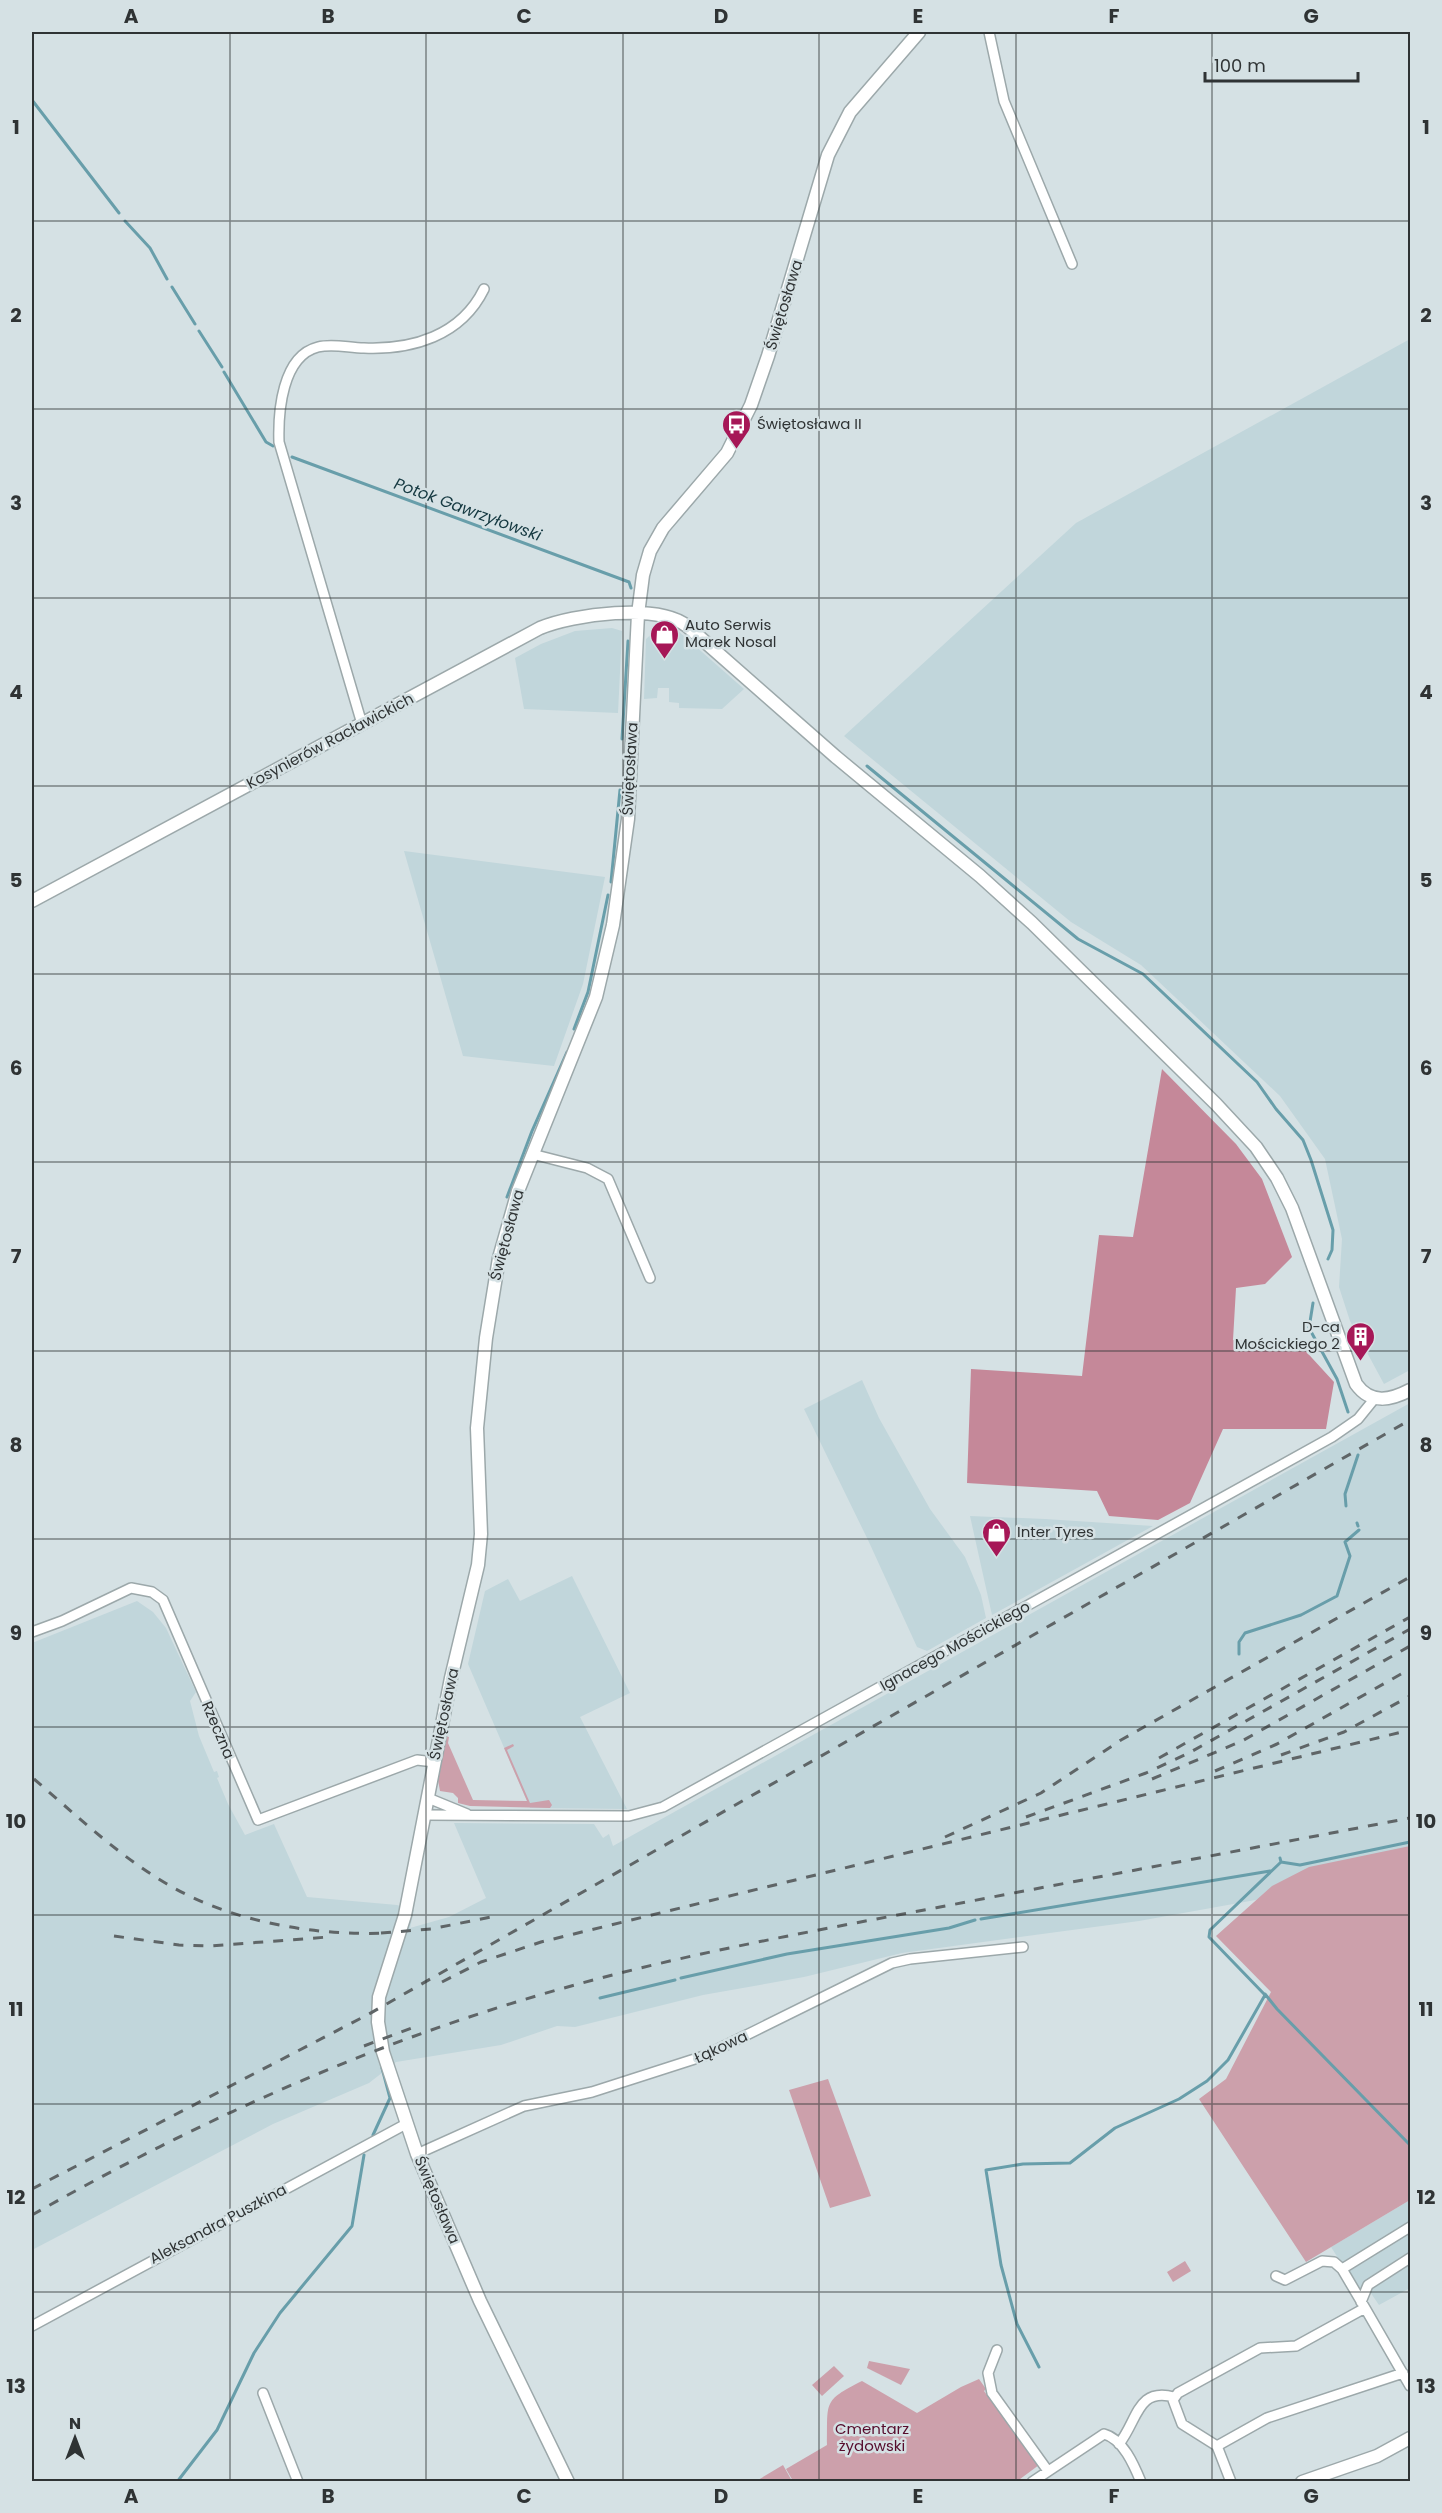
<svg xmlns="http://www.w3.org/2000/svg" width="1442" height="2513" font-family="Poppins,sans-serif">
	<style>
		.built { fill: #c1d6db }
		.green { fill: #cca0ab }
		.forest { fill: #c58899 }
		.lines { fill: none; stroke-linecap: round; stroke-linejoin: round }
		.stream { stroke: #689eaa; stroke-width: 3 }
		.street-casing { stroke: #9ca8aa; stroke-width: 12 }
		.secondary-casing { stroke: #9ca8aa; stroke-width: 15 }
		.street { stroke: #fff; stroke-width: 9 }
		.secondary { stroke: #fff; stroke-width: 12 }
		.rail { stroke: #5f6567; stroke-width: 3; stroke-dasharray: 10 10; stroke-linecap: butt }
		.grid { fill: none; stroke: #2f3334; stroke-width: 1.5; stroke-opacity: 0.55 }
		.labels { text-anchor: middle; stroke-width: 5; stroke-linejoin: round; paint-order: stroke }
		.street-label { font-size: 15px; fill: #2f3334; stroke: #d5e1e4 }
		.poi-label { font-size: 15px; fill: #2f3334; stroke: #d5e1e4; text-anchor: start }
		.park-label { font-size: 15px; fill: #560c2c; stroke: #d5e1e4 }
		.water-label { font-size: 16px; font-style: italic; fill: #143840; stroke: #d5e1e4 }
		.neatline { fill: none; stroke: #2f3334; stroke-width: 2 }
		.grid-label { font-size: 20px; text-anchor: middle; font-weight: bold; fill: #2f3334 }
	</style>
	<rect width="100%" height="100%" fill="#d5e1e4"/>
	<path class="built" d="M1410,339V1370L1384,1384L1350,1321L1339,1287L1342,1239L1325,1159L1280,1096L1141,965L1071,922L844,736L1076,523Z
		M665,627L677,630L744,689L722,709L679,708V703L669,702V688H658L657,698L644,699L646,639L658,628Z
		M612,628L622,631L618,713L524,709L515,658L541,644L575,631Z
		M404,851L605,877L583,984L554,1066L463,1056Z
		M862,1380L879,1418L930,1509L965,1557L981,1595L986,1618L927,1651L917,1647L868,1540L804,1409Z
		M1410,1403V1872L1139,1921L902,1953L804,1977L703,1995L575,2027L557,2026L501,2045L396,2062L369,2083L273,2124L32,2250V1643L137,1601L153,1612L166,1628L196,1692L190,1701L199,1736L214,1772L217,1771L219,1777L217,1778L228,1804L245,1835L274,1824L307,1897L397,1905L414,1910L410,1928L449,1917L486,1898L454,1823L594,1824L603,1838L609,1834L613,1846Z
		M970,1516L1045,1519L1153,1526L992,1615Z
		M572,1576L630,1693L580,1717L627,1809L530,1808L468,1664L485,1591L508,1579L520,1601Z
		M1410,2200V2288L1379,2305L1366,2286L1359,2291L1331,2247Z"/>
	<path class="green" d="M444,1736L449,1737L448,1743L473,1800L527,1801L504,1748L513,1744L514,1746L507,1750L530,1803L549,1800L552,1805L550,1808L470,1806L458,1803V1798L453,1793L440,1791L437,1775Z
		M1410,1846V2200L1306,2262L1199,2099L1226,2079L1271,1992L1216,1936L1272,1886L1309,1867Z
		M828,2079L871,2196L830,2208L789,2090Z
		M1185,2261L1191,2271L1173,2282L1167,2272Z
		M869,2361L910,2369L901,2385L867,2368Z
		M834,2366L844,2376L822,2396L812,2385Z
		M979,2379L986,2389L984,2391L1039,2465L1016,2482L793,2481L786,2469L827,2445C828,2402 822,2401 862,2381L917,2413L961,2387Z
		M783,2465L792,2481H759L758,2480Z"/>
	<path class="forest" d="M1162,1069L1236,1144L1262,1179L1292,1257L1265,1284L1236,1288L1233,1340L1301,1346L1334,1382L1326,1429H1223L1190,1503L1158,1520L1109,1516L1097,1491L967,1483L971,1369L1082,1376L1099,1235L1133,1237Z"/>
	<g class="lines">
		<path class="stream" d="M32,100L119,213
			M125,221L150,248L167,279
			M172,287L195,324
			M199,331L222,367
			M224,372L266,442L273,446
			M292,457L629,582L631,588
			M622,739L628,641
			M867,766L1078,939L1143,974L1257,1082L1276,1109L1303,1140L1311,1160L1333,1230L1332,1250L1328,1259
			M611,882L620,790
			M574,1029L588,992L608,895
			M507,1197L532,1131L567,1052
			M1313,1303L1309,1328L1337,1379L1348,1412
			M1346,1506L1345,1494L1358,1455
			M1357,1523L1358,1526
			M1239,1654V1642L1245,1633L1301,1615L1337,1596L1350,1556L1345,1542L1359,1530
			M1281,1862L1300,1865L1410,1842
			M981,1919L1270,1871
			M681,1978L787,1954L949,1928L975,1920
			M1265,1994L1277,2009L1409,2144
			M600,1998L675,1980
			M373,2135L390,2098L382,2068
			M1039,2367L1017,2324L1001,2265L986,2170L1023,2164L1070,2163L1115,2128L1179,2099L1207,2081L1228,2060L1265,1995L1209,1937L1210,1930L1281,1862L1280,1858
			M177,2482L217,2430L254,2353L280,2313L352,2226L364,2155"/>
		<defs>
			<path id="street" d="M989,32L1004,101L1072,264
				M362,724L279,442C278,412 282,356 318,347C333,343 349,348 364,348C412,350 461,336 484,289
				M532,1154L587,1168L608,1179L650,1278
				M32,1632L62,1621L131,1588L152,1592L163,1600L258,1820L417,1760L434,1762
				M428,1798L467,1814
				M425,1815L629,1816L663,1807L1332,1437L1358,1419L1375,1398
				M417,2154L524,2106L592,2092L704,2056L892,1963L910,1959L1023,1947
				M1342,2269L1410,2227
				M1276,2276L1285,2280L1322,2261L1334,2262L1342,2269L1365,2308
				M1361,2302L1368,2285L1410,2258
				M32,2326L406,2124
				M997,2350L988,2373L992,2393L1048,2471
				M263,2393L298,2482
				M1119,2444C1138,2420 1137,2387 1174,2397
				M1217,2446L1267,2418L1403,2373
				M1032,2482L1104,2434C1123,2439 1134,2465 1141,2482
				M1231,2482L1217,2446L1182,2424L1173,2400L1178,2393L1260,2348L1296,2346L1365,2308L1410,2386"/>
			<path id="secondary" d="M32,901L540,628C573,614 658,603 687,626L836,757L980,876L1032,923L1216,1104L1256,1147L1277,1178L1292,1208L1356,1384C1371,1405 1391,1400 1410,1390
				M568,2482L480,2301L417,2154L383,2052L378,2022L379,1997L405,1915L451,1678L478,1565L481,1534L477,1428L486,1338L499,1258L518,1191L596,997L613,925L628,819L638,614L643,575L650,551L663,528L727,453L751,405L768,356L828,155L850,112L919,32
				M1302,2482L1377,2456L1410,2438"/>
		</defs>
		<use href="#street" class="street-casing"/>
		<use href="#secondary" class="secondary-casing"/>
		<use href="#street" class="street"/>
		<use href="#secondary" class="secondary"/>
		<path class="rail" d="M1281,1755L1344,1732L1410,1696
			M1159,1758L1410,1617
			M1215,1771L1277,1744L1410,1669
			M34,1779C76,1815 119,1856 167,1884C231,1922 314,1936 387,1933
			M1152,1779L1242,1741L1410,1646
			M1026,1817L1146,1773L1189,1753L1410,1629
			M945,1837L1041,1793L1121,1740L1410,1577
			M381,1933L431,1929L491,1917
			M114,1936L179,1945L209,1946L328,1937
			M442,1982L481,1962L541,1942L1410,1730
			M364,2046L417,2026
			M32,2189L369,2014L1410,1420
			M32,2215C200,2120 377,2040 564,1988C688,1953 814,1931 940,1907C1097,1877 1254,1848 1410,1818"/>
	</g>
	<path class="grid" d="M230,32V2482M426,32V2482M623,32V2482M819,32V2482M1016,32V2482M1212,32V2482M32,221H1410M32,409H1410M32,598H1410M32,786H1410M32,974H1410M32,1162H1410M32,1351H1410M32,1539H1410M32,1727H1410M32,1915H1410M32,2104H1410M32,2292H1410"/>
	<defs>
		<symbol id="bus-pin" viewBox="-11 -11 22 30"><path d="M0 17L-7.5 6A9.5 9.5 0 1 1 7.5 6Z" fill="#a61757" stroke="#d5e1e4"/><path d="M-5-6H5V4H4V6H2V4H-2V6H-4V4H-5ZM-3.5-4V0h7V-4ZM-3.5 1.2v1.5H-2V1.2ZM2 1.2v1.5H3.5V1.2Z" fill="#fff"/></symbol>
		<symbol id="shop-pin" viewBox="-11 -11 22 30"><path d="M0 17L-7.5 6A9.5 9.5 0 1 1 7.5 6Z" fill="#a61757" stroke="#d5e1e4"/><path d="M-5-2.5h2.3a2.7 3.5 0 0 1 5.4 0H5L5.5 6h-11ZM-1.5-2.5h3a1.5 2.3 0 0 0-3 0Z" fill="#fff"/></symbol>
		<symbol id="building-pin" viewBox="-11 -11 22 30"><path d="M0 17L-7.5 6A9.5 9.5 0 1 1 7.5 6Z" fill="#a61757" stroke="#d5e1e4"/><path d="M-4-6H4V6H1V3H-1V6H-4ZM-2.5-4.3h1.7v1.8h-1.7ZM.8-4.3h1.7v1.8H.8ZM-2.5-1h1.7V.8h-1.7ZM.8-1h1.7V.8H.8Z" fill="#fff"/></symbol>
	</defs>
	<g fill-rule="evenodd">
		<use href="#bus-pin" x="720" y="408" width="33" height="45"/>
		<use href="#shop-pin" x="648" y="618" width="33" height="45"/>
		<use href="#building-pin" x="1344" y="1320" width="33" height="45"/>
		<use href="#shop-pin" x="980" y="1516" width="33" height="45"/>
	</g>
	<g class="labels">
		<g class="street-label">
			<text transform="translate(784 305) rotate(-73)" y="5">Świętosława</text>
			<text transform="translate(330 741) rotate(-28)" y="5">Kosynierów Racławickich</text>
			<text transform="translate(630 769) rotate(-87)" y="5">Świętosława</text>
			<text transform="translate(507 1235) rotate(-75)" y="5">Świętosława</text>
			<text transform="translate(955 1646) rotate(-29)" y="5">Ignacego Mościckiego</text>
			<text transform="translate(444 1714) rotate(-78)" y="5">Świętosława</text>
			<text transform="translate(218 1730) rotate(67)" y="5">Rzeczna</text>
			<text transform="translate(721 2047) rotate(-25)" y="5">Łąkowa</text>
			<text transform="translate(437 2200) rotate(67)" y="5">Świętosława</text>
			<text transform="translate(218 2224) rotate(-28)" y="5">Aleksandra Puszkina</text>
		</g>
		<g class="poi-label">
			<text x="757" y="429">Świętosława II</text>
			<text x="685" y="630">Auto Serwis<tspan x="685" dy="17">Marek Nosal</tspan></text>
			<text x="1340" y="1332" text-anchor="end">D-ca<tspan x="1340" dy="17">Mościckiego 2</tspan></text>
			<text x="1017" y="1537">Inter Tyres</text>
		</g>
		<g class="park-label">
			<text x="872" y="2434">Cmentarz<tspan x="872" dy="17">żydowski</tspan></text>
		</g>
		<g class="water-label">
			<text transform="translate(468 509) rotate(20)" y="6">Potok Gawrzyłowski</text>
		</g>
	</g>
	<rect width="1442" height="2513" fill="none" stroke="#d5e1e4" stroke-width="66"/>
	<g transform="translate(75 2438)" stroke="#d5e1e4" stroke-width="4.5" paint-order="stroke">
	<path d="M0-4.5L10 22L0 15L-10 22Z" fill="#2f3334"/>
	<text y="-9" font-size="16" font-weight="bold" text-anchor="middle" fill="#2f3334">N</text>
	</g>
	<path d="M1205 72v9h153v-9" fill="none" stroke="#2f3334" stroke-width="3"/>
	<text x="1214" y="72" font-size="18" fill="#2f3334" stroke="#d5e1e4" stroke-width="4.5" paint-order="stroke">100 m</text>
	<rect x="33" y="33" width="1376" height="2447" class="neatline"/>
	<g class="grid-label">
		<text x="131" y="23">A</text>
		<text x="328" y="23">B</text>
		<text x="524" y="23">C</text>
		<text x="721" y="23">D</text>
		<text x="918" y="23">E</text>
		<text x="1114" y="23">F</text>
		<text x="1311" y="23">G</text>
		<text x="16" y="134">1</text>
		<text x="1426" y="134">1</text>
		<text x="16" y="322">2</text>
		<text x="1426" y="322">2</text>
		<text x="16" y="510">3</text>
		<text x="1426" y="510">3</text>
		<text x="16" y="699">4</text>
		<text x="1426" y="699">4</text>
		<text x="16" y="887">5</text>
		<text x="1426" y="887">5</text>
		<text x="16" y="1075">6</text>
		<text x="1426" y="1075">6</text>
		<text x="16" y="1263">7</text>
		<text x="1426" y="1263">7</text>
		<text x="16" y="1452">8</text>
		<text x="1426" y="1452">8</text>
		<text x="16" y="1640">9</text>
		<text x="1426" y="1640">9</text>
		<text x="16" y="1828">10</text>
		<text x="1426" y="1828">10</text>
		<text x="16" y="2016">11</text>
		<text x="1426" y="2016">11</text>
		<text x="16" y="2204">12</text>
		<text x="1426" y="2204">12</text>
		<text x="16" y="2393">13</text>
		<text x="1426" y="2393">13</text>
		<text x="131" y="2503">A</text>
		<text x="328" y="2503">B</text>
		<text x="524" y="2503">C</text>
		<text x="721" y="2503">D</text>
		<text x="918" y="2503">E</text>
		<text x="1114" y="2503">F</text>
		<text x="1311" y="2503">G</text>
	</g>
</svg>
